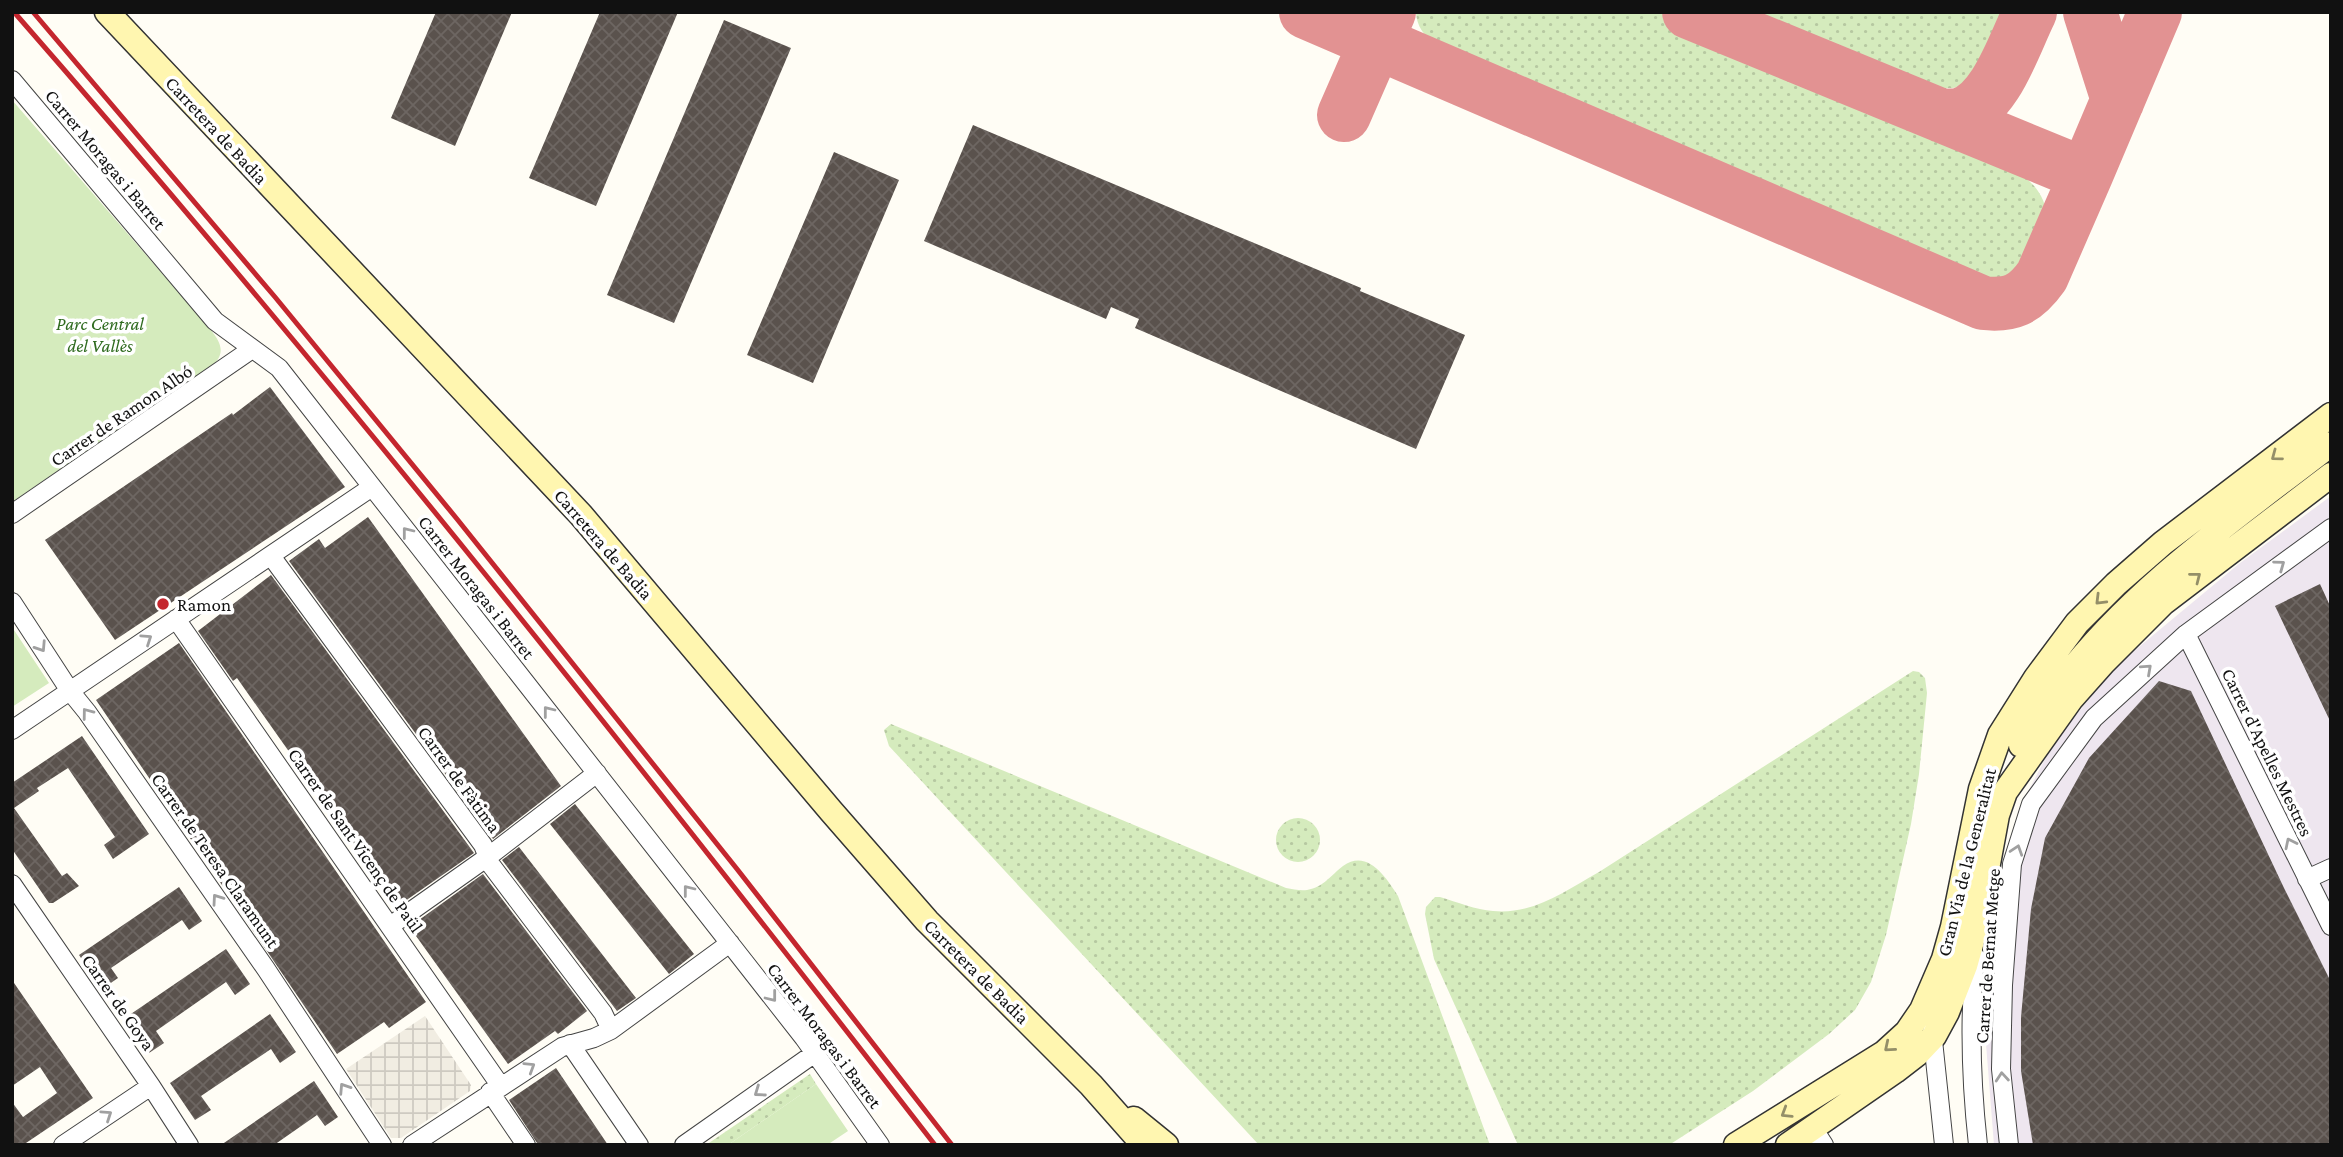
<svg xmlns="http://www.w3.org/2000/svg" width="2343" height="1157" font-family="'Crimson Pro',serif">
	<style>
		.industrial { fill: #eee6ef }
		.grass { fill: url(#grass-dots) }
		.park { fill: #d5ebbd }
		.plaza { fill: url(#plaza-grid) }
		.lines { fill: none; stroke-linecap: round; stroke-linejoin: round }
		.taxiway { stroke: #e29292; stroke-width: 54 }
		.building { fill: url(#building-cross-hatch) }
		.street-casing { stroke: #444; stroke-width: 20 }
		.secondary-casing { stroke: #333; stroke-width: 27 }
		.street { stroke: #fff; stroke-width: 18 }
		.secondary { stroke: #fff6b0; stroke-width: 24 }
		.rail { stroke: #c4262e; stroke-width: 5 }
		.oneway { stroke: #948f68 }
		.oneway2 { stroke: #a0a0a0 }
		.poi-dot { fill: #c4262e; stroke: #fff; stroke-width: 2.5 }
		.labels { text-anchor: middle; stroke-width: 7; stroke-linejoin: round; paint-order: stroke }
		.street-label { font-size: 19px; fill: #111; stroke: #fff }
		.park-label { font-size: 19px; font-style: italic; fill: #2f6b1f; stroke: #fff }
		.poi-label { font-size: 19px; fill: #111; stroke: #fff; text-anchor: start }
	</style>
	<defs>
		<pattern id="grass-dots" width="8" height="8" patternUnits="userSpaceOnUse" patternTransform="scale(1.75)"><rect width="8" height="8" fill="#d5ebbd"/><path d="M2 2h.1M6 6h.1" fill="none" stroke="#b6c8a1" stroke-width="1.8" stroke-linecap="round"/></pattern>
		<pattern id="plaza-grid" width="8" height="8" patternUnits="userSpaceOnUse" patternTransform="scale(1.75)"><rect width="8" height="8" fill="#f1ede2"/><path d="M0 4h8M4 0v8" fill="none" stroke="#cecac1"/></pattern>
		<pattern id="building-cross-hatch" width="8" height="8" patternUnits="userSpaceOnUse" patternTransform="scale(1.75)"><rect width="8" height="8" fill="#5a524d"/><path d="M0 0l8 8M0 8l8-8" fill="none" stroke="#6d6662"/></pattern>
	</defs>
	<rect width="100%" height="100%" fill="#fffdf5"/>
	<path class="industrial" d="M2331,496V1145H1994L1985,1031L1988,927L2022,803L2054,742L2116,666L2240,563Z"/>
	<path class="grass" d="M1416,12H1659L1987,152C2005,163 2030,176 2041,196C2058,225 2027,276 1995,279C1978,281 1958,272 1942,267L1469,65C1447,52 1417,40 1416,12Z
		M1745,12H2006L1968,81C1965,83 1961,86 1958,87C1923,97 1784,29 1745,12Z
		M1913,671L1919,672L1925,678L1927,693L1919,774L1911,824L1886,935L1871,982L1855,1010L1829,1034L1753,1091L1669,1145H1518L1434,959L1425,914L1426,907L1435,897H1440C1457,902 1476,910 1493,911C1533,915 1565,891 1599,872Z
		M891,724L1286,888C1293,889 1300,891 1307,890C1324,887 1331,875 1343,866C1368,848 1387,879 1398,896L1490,1145H1259L889,746L884,730Z
		M1276 840a22 22 0 1 1 44 0a22 22 0 1 1-44 0Z
		M810,1074L816,1084L728,1145H706Z"/>
	<path class="park" d="M12,100L211,330C220,342 226,352 214,364L12,502Z
		M12,627L49,683L12,707Z
		M816,1084L848,1131L827,1145H728Z"/>
	<path class="plaza" d="M425,1016L471,1085L470,1091L401,1138H391L346,1069Z"/>
	<g class="lines">
		<path class="taxiway" d="M1306,12L1983,303C2011,306 2025,300 2042,276L2086,175
			M1689,12L2086,175L2155,12
			M2090,12L2118,100
			M1344,115L1389,12
			M1942,116C1947,115 1954,116 1959,115C1996,105 2014,44 2030,12"/>
	</g>
	<path class="building" d="M436,12H512L455,146L391,118Z
		M600,12H678L596,206L529,178Z
		M724,20L791,48L674,323L607,295Z
		M973,125L1361,288L1360,291L1465,335L1416,449L1135,328L1139,319L1111,307L1106,319L924,241Z
		M834,152L899,180L813,383L747,355Z
		M270,387L345,487L115,640L45,540L232,413L233,415Z
		M368,517L561,786L493,839L289,561L319,539L325,548Z
		M271,575L474,853L398,906L237,678L233,681L198,631Z
		M2320,584L2331,608V723L2275,606Z
		M179,643L426,1002L389,1028L384,1022L337,1054L96,700Z
		M2159,681L2191,691L2284,888L2331,982V1145H2033L2021,1071V1017L2031,909L2045,838L2089,758Z
		M82,736L149,834L113,859L104,845L115,837L68,768L37,788L39,791L14,808L62,876L67,873L79,886L53,903H49L12,849V783Z
		M575,804L694,954L669,974L550,824Z
		M519,847L636,998L617,1011L502,860Z
		M483,874L587,1011L558,1034L555,1031L508,1064L411,929L413,927L412,925Z
		M179,887L202,921L189,930L182,920L111,968L118,978L102,989L79,955Z
		M226,949L250,984L235,995L226,982L156,1031L164,1043L149,1053L125,1018Z
		M12,980L93,1098L23,1145H12V1102L23,1117L57,1093L40,1067L12,1086Z
		M270,1014L296,1052L280,1063L271,1049L201,1096L211,1110L195,1120L170,1083Z
		M556,1068L608,1145H538L537,1143L509,1100Z
		M314,1081L338,1117L325,1126L317,1115L274,1145H221Z"/>
	<g class="lines">
		<defs>
			<path id="street" d="M12,80L215,321L279,368L804,1038L880,1145
				M12,514L252,349
				M271,556L483,845L491,865L603,1013L611,1030
				M12,602L70,691L87,712L266,969L382,1145
				M176,619L500,1085
				M2186,634L2331,926
				M12,730L372,487
				M2307,879L2331,868
				M12,884L151,1086L189,1145
				M390,926L489,856L597,773
				M1975,956C1969,1020 1971,1082 1978,1145
				M1932,1031L1944,1145
				M570,1044L639,1145
				M490,1092L526,1145
				M1813,1128L1824,1145
				M63,1145L151,1086
				M412,1145L562,1047L594,1038L611,1030L730,943
				M684,1145L815,1053
				M2009,1145L2001,1069L2003,985L2012,864L2031,804L2094,718L2186,634L2331,528"/>
			<path id="secondary" d="M107,12L581,515L831,811L927,921L1091,1085L1144,1145
				M2021,745C2029,722 2047,701 2062,682C2135,586 2236,518 2331,444
				M1134,1119L1166,1145
				M1736,1145L1884,1053L1907,1032L1922,1010L1944,959L1953,927L1981,789L2000,735L2036,678L2077,623L2116,584L2163,543L2331,415
				M1788,1145L1895,1071L1917,1054L1934,1036L1947,1012L1965,966L1977,923L1997,815L2005,792L2071,699L2103,663L2163,603L2331,475"/>
		</defs>
		<use href="#street" class="street-casing"/>
		<use href="#secondary" class="secondary-casing"/>
		<use href="#street" class="street"/>
		<use href="#secondary" class="secondary"/>
		<path class="rail" d="M14,12C335,379 637,760 935,1145
			M33,12L275,297L457,519L737,869L952,1145"/>
	</g>
	<defs><path id="oneway-chevron" d="M-2-3.5L2.5 0L-2 3.5" fill="none" stroke-width="1.6" stroke-linecap="round" stroke-linejoin="round" transform="scale(1.75)"/></defs>
	<g class="oneway">
		<use href="#oneway-chevron" transform="translate(2276 456) rotate(143)"/>
		<use href="#oneway-chevron" transform="translate(2196 577) rotate(-38)"/>
		<use href="#oneway-chevron" transform="translate(2100 600) rotate(135)"/>
		<use href="#oneway-chevron" transform="translate(1889 1047) rotate(140)"/>
		<use href="#oneway-chevron" transform="translate(1786 1113) rotate(148)"/>
	</g>
	<g class="oneway2">
		<use href="#oneway-chevron" transform="translate(407 532) rotate(-128)"/>
		<use href="#oneway-chevron" transform="translate(2280 565) rotate(-36)"/>
		<use href="#oneway-chevron" transform="translate(147 639) rotate(-34)"/>
		<use href="#oneway-chevron" transform="translate(41 647) rotate(57)"/>
		<use href="#oneway-chevron" transform="translate(2147 669) rotate(-42)"/>
		<use href="#oneway-chevron" transform="translate(548 711) rotate(-128)"/>
		<use href="#oneway-chevron" transform="translate(87 713) rotate(-127)"/>
		<use href="#oneway-chevron" transform="translate(2290 843) rotate(-116)"/>
		<use href="#oneway-chevron" transform="translate(2017 850) rotate(-72)"/>
		<use href="#oneway-chevron" transform="translate(688 890) rotate(-128)"/>
		<use href="#oneway-chevron" transform="translate(217 899) rotate(-125)"/>
		<use href="#oneway-chevron" transform="translate(772 997) rotate(52)"/>
		<use href="#oneway-chevron" transform="translate(530 1067) rotate(-32)"/>
		<use href="#oneway-chevron" transform="translate(2002 1077) rotate(-95)"/>
		<use href="#oneway-chevron" transform="translate(344 1088) rotate(-123)"/>
		<use href="#oneway-chevron" transform="translate(759 1092) rotate(145)"/>
		<use href="#oneway-chevron" transform="translate(107 1115) rotate(-34)"/>
	</g>
	<circle class="poi-dot" cx="163" cy="604" r="7"/>
	<g class="labels">
		<g class="street-label">
			<text transform="translate(217 130) rotate(47)" y="7">Carretera de Badia</text>
			<text transform="translate(106 159) rotate(50)" y="7">Carrer Moragas i Barret</text>
			<text transform="translate(121 415) rotate(-34)" y="7">Carrer de Ramon Albó</text>
			<text transform="translate(604 544) rotate(49)" y="7">Carretera de Badia</text>
			<text transform="translate(477 587) rotate(52)" y="7">Carrer Moragas i Barret</text>
			<text transform="translate(2268 752) rotate(64)" y="7">Carrer d'Apelles Mestres</text>
			<text transform="translate(460 779) rotate(54)" y="7">Carrer de Fàtima</text>
			<text transform="translate(356 840) rotate(55)" y="7">Carrer de Sant Vicenç de Paül</text>
			<text transform="translate(216 860) rotate(55)" y="7">Carrer de Teresa Claramunt</text>
			<text transform="translate(1966 862) rotate(-76)" y="7">Gran Via de la Generalitat</text>
			<text transform="translate(1987 956) rotate(-86)" y="7">Carrer de Bernat Metge</text>
			<text transform="translate(977 971) rotate(45)" y="7">Carretera de Badia</text>
			<text transform="translate(119 1002) rotate(55)" y="7">Carrer de Goya</text>
			<text transform="translate(825 1035) rotate(53)" y="7">Carrer Moragas i Barret</text>
		</g>
		<g class="park-label">
			<text x="100" y="330">Parc Central<tspan x="100" dy="22">del Vallès</tspan></text>
		</g>
		<g class="poi-label">
			<text x="177" y="611">Ramon</text>
		</g>
	</g>
	<rect width="2343" height="1157" fill="none" stroke="#111111" stroke-width="28"/>
</svg>
